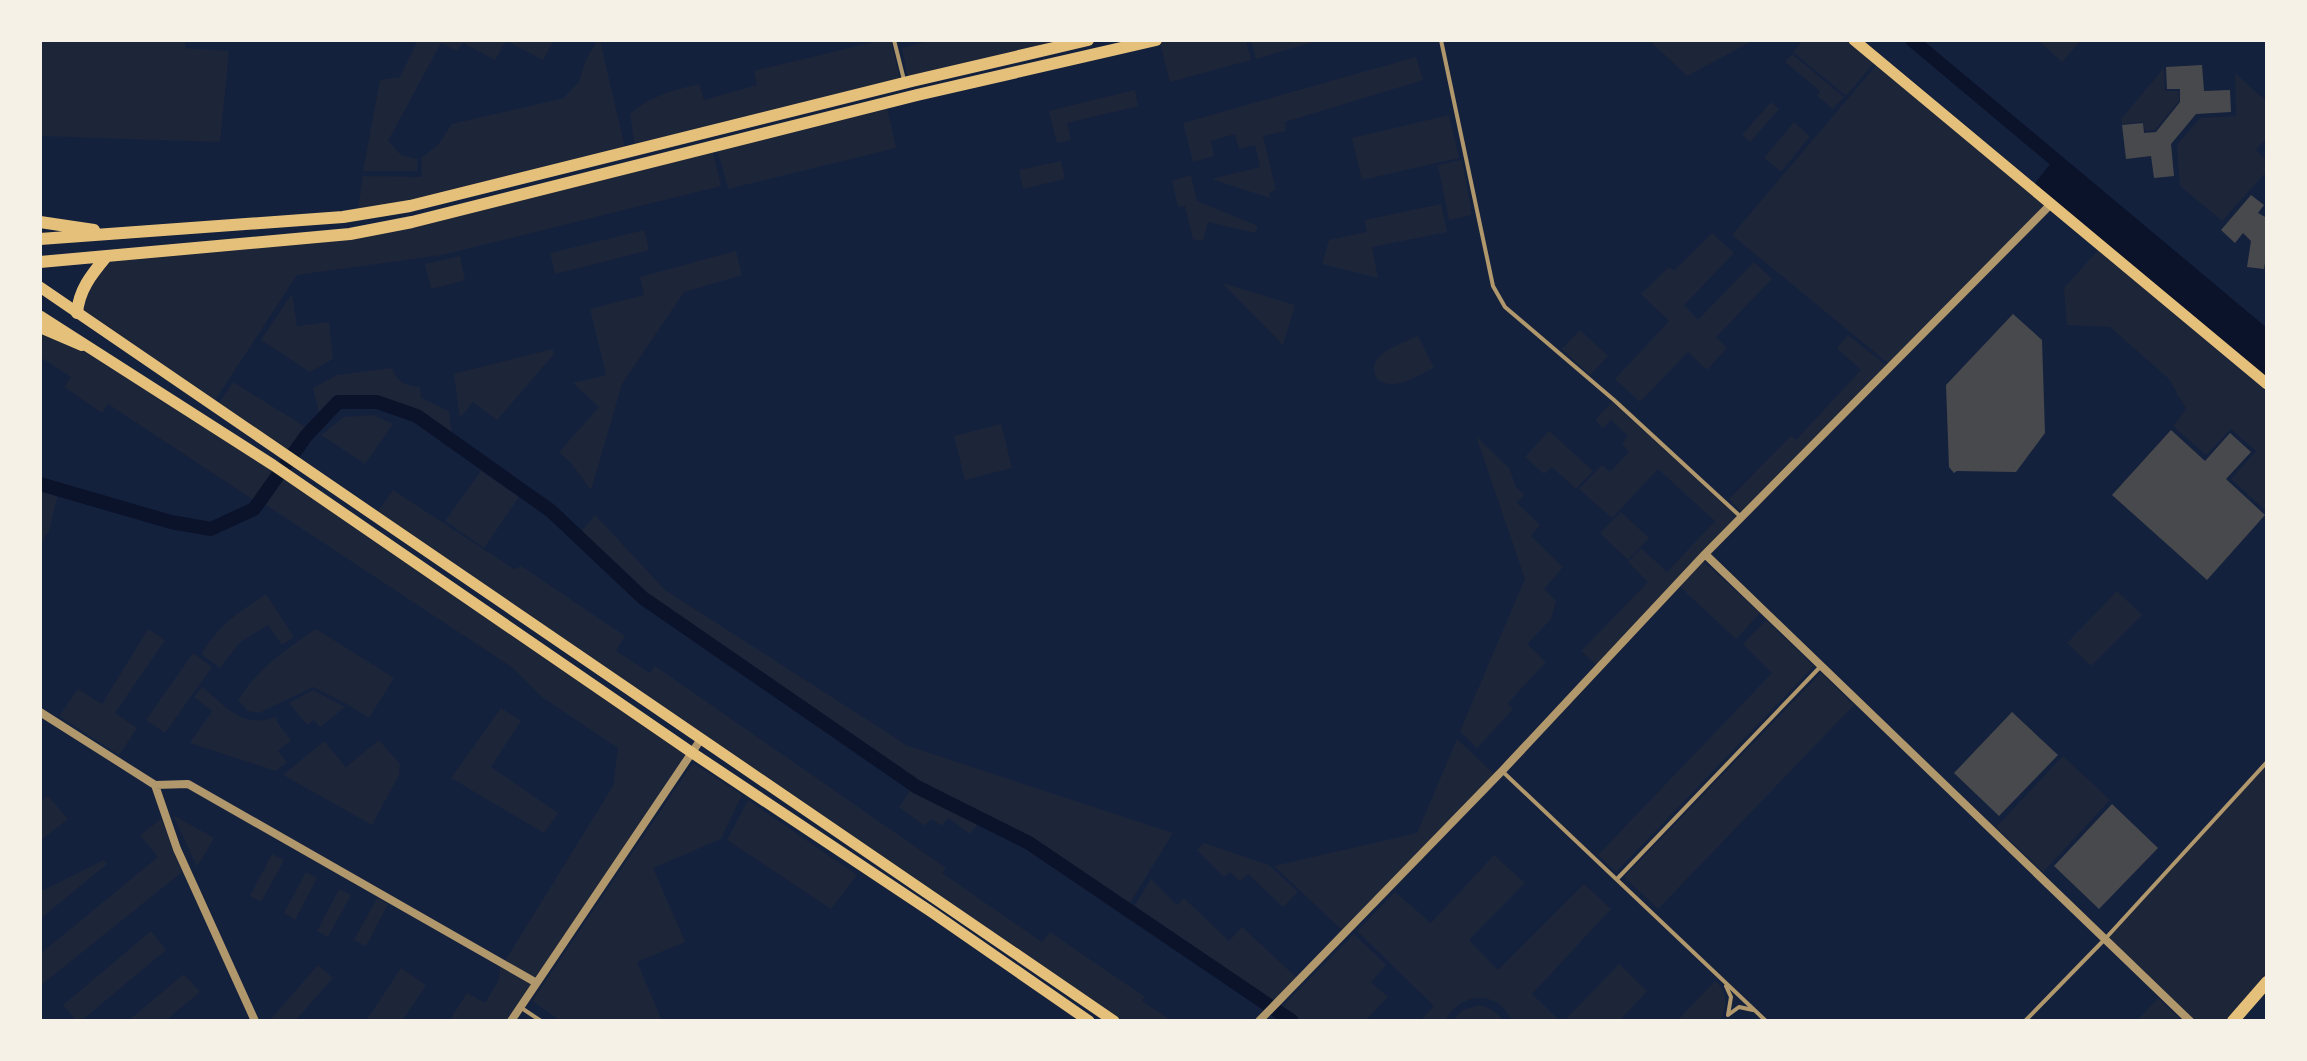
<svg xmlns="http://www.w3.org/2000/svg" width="2307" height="1061" font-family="Bitter,serif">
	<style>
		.green { fill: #1d2539 }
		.water { fill: #0b132b }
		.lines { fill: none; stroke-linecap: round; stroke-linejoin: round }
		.canal { stroke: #0b132b; stroke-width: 14 }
		.building { fill: #48494c }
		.service { stroke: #b1986c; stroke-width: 4 }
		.minor { stroke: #b1986c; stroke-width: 8 }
		.secondary { stroke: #e5c07b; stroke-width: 11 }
		.primary { stroke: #e5c07b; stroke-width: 12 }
		.trunk { stroke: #e5c07b; stroke-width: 12 }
	</style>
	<rect width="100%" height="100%" fill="#14213d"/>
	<path class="green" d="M40,40H185V48L229,51L220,142L40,136Z
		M418,40H554L543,60L506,41L495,60L463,43L457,51L441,43L388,141L401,155L418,159L417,171H363L380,80L400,77Z
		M597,40H600L625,148L410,203L358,210L363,176L422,177L421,158L438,145L452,124L564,98L579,81L586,60Z
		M882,40H891L900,80L635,147L630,114C650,96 674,90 699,84L704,100L757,85L754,71Z
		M933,40H1069L908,78L902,48Z
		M1169,40H1246L1251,60L1170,82L1160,42Z
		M1251,40H1320L1256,59Z
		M1649,40H1754L1687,76Z
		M1803,40H1849L1875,62L1846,96L1793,52Z
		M2042,40H2081L2062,62L2040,42Z
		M1792,54L1844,97L1833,109L1817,96L1820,91L1785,62Z
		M1416,57L1423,80L1285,122L1286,131L1263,136L1276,190L1269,192L1270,198L1211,179L1260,167L1255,145L1239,149L1235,134L1211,141L1214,156L1193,162L1183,123Z
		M1879,62L2051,203L1890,365L1732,235Z
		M2164,68L2165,91H2179V101L2155,130L2145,131L2143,122L2122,124L2121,119Z
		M2235,73L2267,102V137L2256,150L2267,161V171L2222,221L2180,186L2177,145L2200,118L2236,116Z
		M1135,90L1138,106L1067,123L1071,140L1057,143L1049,111Z
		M1771,102L1779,109L1750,142L1742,135Z
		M887,107L896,148L728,189L717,148Z
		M1449,115L1459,158L1362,180L1352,138Z
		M1794,122L1810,136L1781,172L1764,158Z
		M712,150L721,186L442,255L297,275L212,405L78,312L80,298L107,258L295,243Z
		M1462,160L1472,215L1449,220L1438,165Z
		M1061,161L1065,179L1023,189L1019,170Z
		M1191,175L1197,201L1258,226L1255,233L1208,222L1203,241L1193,239L1185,206L1178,207L1172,181Z
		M1441,204L1447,232L1372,247L1378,278L1322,264L1329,240L1367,232L1365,220Z
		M644,230L649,250L555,274L550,253Z
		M1712,233L1734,253L1684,305L1698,320L1754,262L1772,279L1716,337L1727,348L1707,370L1688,352L1640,402L1615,379L1669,321L1641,294L1669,267L1674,271Z
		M2098,250L2267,392V512L2231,479L2256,451L2231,429L2206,455L2173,426L2186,409L2169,379L2110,327L2067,325L2064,288Z
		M736,251L742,275L684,292L622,384L591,490L571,463L559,452L599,407L573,383L606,375L590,309L644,295L640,277Z
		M460,256L465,280L431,289L425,264Z
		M1222,283L1295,305L1283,345Z
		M292,294L297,326L329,322L333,359L310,372L261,340Z
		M1580,330L1608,356L1590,375L1562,349Z
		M40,332L80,349L275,472L255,501L108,404L102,413L64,387L71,377L40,357Z
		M1848,335L1887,366L1742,512L1729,499L1791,436L1796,440L1861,370L1837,348Z
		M1418,336L1434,368C1416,376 1395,392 1377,379C1364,353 1400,345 1418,336Z
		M553,349L554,354L497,420L473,402L460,418L454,374Z
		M392,368C397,382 406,386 420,387L421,398L449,411L452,436L419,414L377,399H337L320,416L313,388L337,375Z
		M233,382L307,428L288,453L218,405Z
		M1612,402L1737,516L1598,666L1581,651L1648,582L1628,562L1641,548L1667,572L1715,521L1658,469L1612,518L1579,489L1602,465L1610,472L1629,452L1622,444L1628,436L1611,420L1603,428L1595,420Z
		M373,415L393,424L365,464L321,435L344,417Z
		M1001,424L1012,468L965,480L954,436Z
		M1549,431L1593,471L1576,489L1552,467L1544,474L1525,457Z
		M1476,436L1509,468L1516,487L1524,495L1517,503L1540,525L1531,536L1563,567L1544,589L1556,601L1551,619L1527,644L1546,662L1508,703L1513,709L1477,748L1460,731L1525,579Z
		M481,471L519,497L484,548L445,521Z
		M283,476L686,753L508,1021H449L467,993L485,1003L499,980L500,969L613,786L618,748L542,697L513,668L263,503Z
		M40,489L58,494L49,531L40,544Z
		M393,490L514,569L521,566L625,636L616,651L650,673L655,666L946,868L942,873L1042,942L1050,932L1145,997L1142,1001L1172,1021H1119L376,514Z
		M1621,512L1649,538L1628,560L1600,533Z
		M595,515L665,590L908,746L1173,833L1128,906L1033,842L920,787L643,595L579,534Z
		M1703,561L1760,613L1736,639L1680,587Z
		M2117,591L2142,615L2091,666L2067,643Z
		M266,594L294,637L282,645L268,625L240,642L220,668L201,654C221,623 236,614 266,594Z
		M1766,620L1814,666L1616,872L1598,855L1772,673L1743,644Z
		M148,629L165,640L115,713L137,728L119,755L59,716L78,689L102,704Z
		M316,629L394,678L369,718L345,703L313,687L259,713L248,711L238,700C259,667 284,651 316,629Z
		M193,653L212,667L165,733L146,720Z
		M1821,673L1854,705L1658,909L1624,877Z
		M202,687C227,707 242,729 276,717L277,722L291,740L278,751L287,762L276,771L190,743L212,711L194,697Z
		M313,690L345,707L320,727L314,720L307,725L289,703Z
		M501,708L521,721L491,767L558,813L544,833L451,778Z
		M1457,739L1494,774L1343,931L1274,866L1417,833Z
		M379,740L400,764L399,775L372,825L283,775L324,741L346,767Z
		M2063,756L2110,800L2043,872L1996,827Z
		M693,763L742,795L721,839L653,868L685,942L637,962L662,1021H561L532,1001Z
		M2267,763V980L2229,1021H2191L2105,938Z
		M912,788L979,822L970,834L948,818L942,826L931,819L925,826L899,807Z
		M48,796L68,819L40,841V802Z
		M748,800L857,875L831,909L727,840Z
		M173,815L214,838L197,867Z
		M161,819L182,872L40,986V954L158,857L140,835Z
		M1204,843L1269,865L1298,892L1283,907L1248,874L1240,881L1230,872L1224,877L1197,850Z
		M272,854L284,860L261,902L250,896Z
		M1494,855L1525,883L1469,940L1498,970L1584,884L1611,909L1532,994L1560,1021H1512C1498,989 1460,992 1445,1021H1420L1434,1006L1357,931L1395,892L1431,923Z
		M104,860L107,864L40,919V892Z
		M306,872L317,878L295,920L284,913Z
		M1151,879L1177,905L1184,898L1229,941L1242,927L1296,977L1272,1003L1133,908Z
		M339,889L351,895L328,937L317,931Z
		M377,898L388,904L366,946L354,940Z
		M151,931L166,950L81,1021H77L63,1005Z
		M1354,934L1386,965L1371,982L1388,997L1365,1021H1299L1281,1008Z
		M1619,964L1647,991L1619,1021H1564Z
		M318,965L333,978L295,1021H273L271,1019Z
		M401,968L426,985L402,1021H366Z
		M184,974L200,992L165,1021H128Z
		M1715,981C1728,990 1728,1009 1719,1021H1677Z
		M2158,998L2182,1021H2137Z
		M1479,1005C1491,1008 1497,1012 1503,1021H1453L1461,1011Z"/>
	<path class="water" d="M2054,159L2267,337V384L2032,187Z"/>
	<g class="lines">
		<path class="canal" d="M1912,40L2267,337
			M40,484L171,522L211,529L254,509L306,436L338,402H377L417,416L551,511L643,598L917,787L1029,843L1292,1021"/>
	</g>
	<path class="building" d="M2202,65L2204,91L2230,90L2231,112L2196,114L2171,144L2174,176L2154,178L2151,156L2126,159L2122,125L2143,123L2144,133L2156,132L2180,102V89H2167L2166,67Z
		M2251,195L2264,205L2258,213L2267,218V250L2264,269L2247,267L2251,241L2243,233L2235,243L2221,230Z
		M2013,314L2042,340L2045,433L2016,472L1957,471L1954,473L1949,467L1946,385Z
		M2171,430L2205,461L2230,433L2251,452L2226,479L2265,515L2207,580L2112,495Z
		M2012,712L2058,755L1999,816L1954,773Z
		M2112,804L2158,848L2099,909L2054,866Z"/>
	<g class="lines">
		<path class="service" d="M894,40L904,80
			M1441,40L1493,286L1505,307L1614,400L1741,517
			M1502,771L1766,1021
			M1618,878L1821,666
			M1726,986L1731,997L1728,1015L1739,1007L1753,1010
			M520,1007L541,1021
			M2025,1021L2105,939L2267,762"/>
		<path class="minor" d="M1705,554L2190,1021
			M40,712L155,785L188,784L535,982
			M155,785L177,849L255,1021
			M511,1021L701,739
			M1259,1021L1502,771L1705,554L2052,203"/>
		<path class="secondary" d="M1854,40L2267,384
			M40,287L1114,1021
			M40,316L273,465L691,752L933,913L1089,1021"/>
		<path class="primary" d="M2233,1021L2267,982"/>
		<path class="trunk" d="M40,222L94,230
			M40,239L343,217L410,206L912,81L1088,40
			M40,262L350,234L412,222L917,95L1156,40
			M77,313C79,290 91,275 106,257
			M40,327L82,345"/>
	</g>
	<rect width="2307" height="1061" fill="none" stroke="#f6f1e7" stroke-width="84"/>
</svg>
